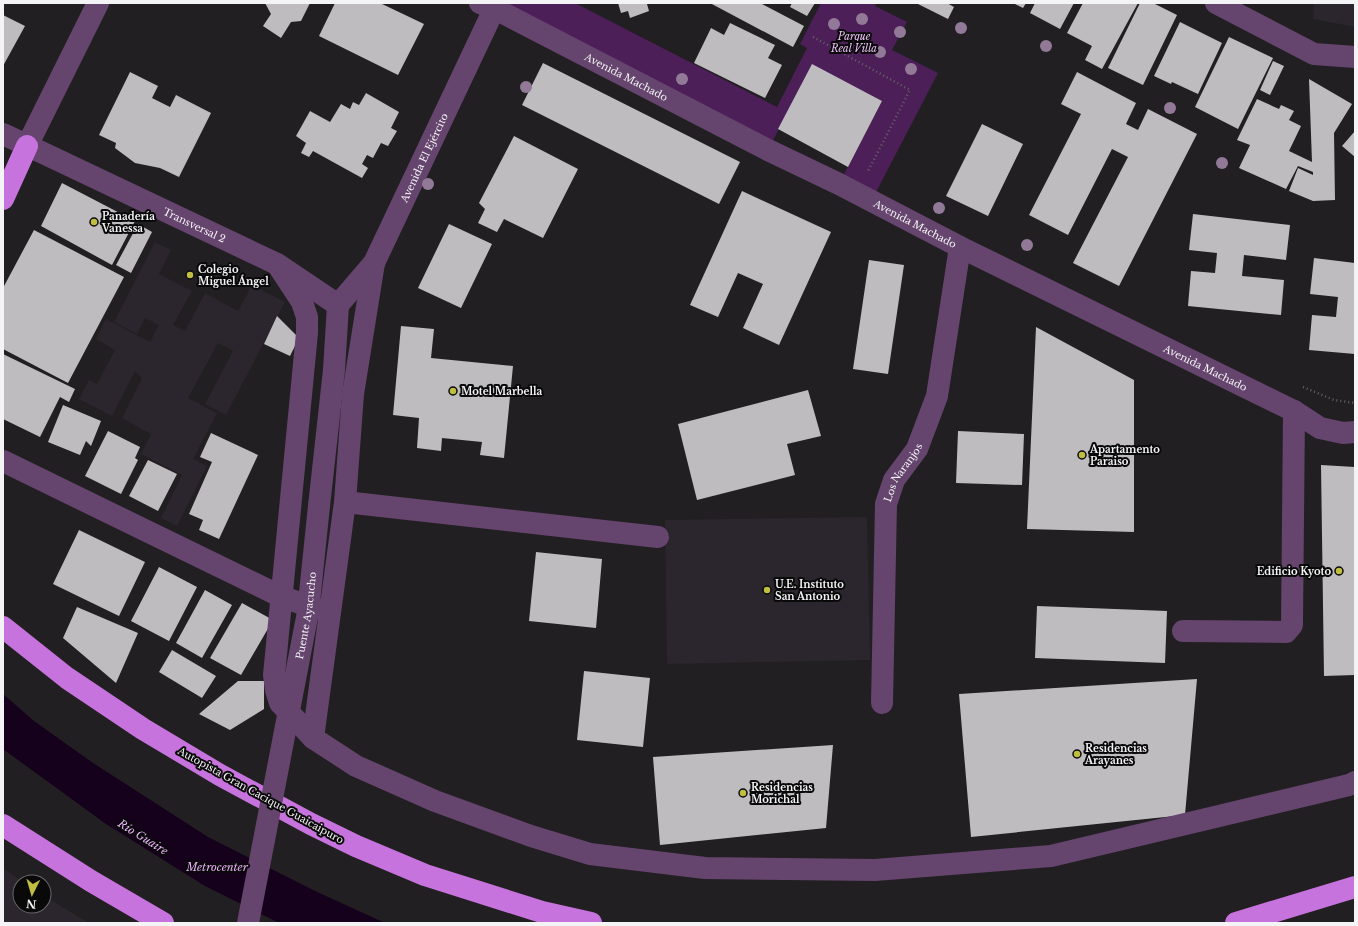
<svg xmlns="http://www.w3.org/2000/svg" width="1358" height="926" font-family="'Libre Baskerville',serif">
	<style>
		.built { fill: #2b252d }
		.green { fill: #4d1f58 }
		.water { fill: #16011c }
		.building { fill: #bfbcc0 }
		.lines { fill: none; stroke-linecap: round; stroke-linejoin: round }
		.path { stroke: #656365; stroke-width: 2.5; stroke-dasharray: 1 3; stroke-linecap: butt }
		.minor { stroke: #65446e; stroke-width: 22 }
		.highway { stroke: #c773dd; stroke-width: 22 }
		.minor-bridge { stroke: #65446e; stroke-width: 22 }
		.tree { fill: #917997 }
		.poi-dot { fill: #bfbe41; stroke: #0a090a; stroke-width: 1.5 }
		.labels { text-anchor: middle; stroke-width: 4; stroke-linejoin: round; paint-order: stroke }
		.park-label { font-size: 10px; font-style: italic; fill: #edc3f8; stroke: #0a090a }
		.street-label { font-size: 10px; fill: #f4f3f5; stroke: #0a090a }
		.poi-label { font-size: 10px; font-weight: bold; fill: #f4f3f5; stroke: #0a090a; text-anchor: start }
		.water-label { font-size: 11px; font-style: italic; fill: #e9b0f8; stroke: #0a090a }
	</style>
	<rect width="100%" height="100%" fill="#211f21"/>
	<path class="built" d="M1314,3H1355V27L1313,19Z
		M155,242L171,250L159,274L192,291L173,325L185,331L205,293L238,311L252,285L285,302L226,415L205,404L233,351L218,343L188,398L217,413L193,459L207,466L177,526L161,518L182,475L141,454L151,434L122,418L142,378L135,371L112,416L79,399L89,380L97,384L115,350L96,339L106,319L150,342L159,325L145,318L137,334L114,322Z
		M867,517L870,660L667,664L665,520Z
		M3,868L22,882H20V906H44V896L89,923H3Z"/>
	<path class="green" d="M497,3H575L777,107L807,48L800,44L821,3H876L875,6L907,22L892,50L938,73L872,200L839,184L882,101L812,65L768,150Z"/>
	<path class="water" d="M3,694L34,721L93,763L208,837L313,890L385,923H279L205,886L106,824L3,749Z"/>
	<path class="building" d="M265,3H310L301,21L291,22L281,38L263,26L271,14Z
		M335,3H380L424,24L398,75L319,36Z
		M618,3H650L647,4L649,11L630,18L628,11L621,13Z
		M710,3H760L804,26L793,47Z
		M792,3H815L807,16L790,7Z
		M916,3H947L954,7L948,19Z
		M1013,3H1026L1023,8Z
		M1035,3H1074L1060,29L1030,13Z
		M1083,3H1138L1102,69L1085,60L1092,46L1067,33Z
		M1140,3H1153L1177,15L1143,85L1108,68Z
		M3,15L25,26L3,66Z
		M1180,22L1222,43L1198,94L1172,82L1171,84L1154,76Z
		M730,23L775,45L768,58L782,65L765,98L694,63L711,28L724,35Z
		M1229,37L1273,58L1238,129L1195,107Z
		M1273,61L1284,66L1270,95L1260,90Z
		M543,63L740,162L719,204L522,105Z
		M812,64L882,101L848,167L778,129Z
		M130,72L158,86L152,98L170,107L176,95L211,113L179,177L160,168L135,163L115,148L116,143L99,135Z
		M1077,72L1136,103L1126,124L1138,130L1148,109L1197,134L1119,286L1073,263L1128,157L1112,149L1068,235L1029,215L1081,114L1061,104Z
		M1309,79L1352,104L1334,133L1335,200L1313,201L1289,191L1298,168L1313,175V172L1298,166L1286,189L1239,168L1250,145L1237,140L1257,99L1279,109L1281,105L1294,111L1289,120L1301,126L1289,151L1312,162Z
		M366,93L399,112L391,128L397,131L388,146L381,143L373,158L367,155L362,164L368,168L362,178L313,151L309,157L301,153L306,143L296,136L310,111L330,122L341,104L350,109L353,102L359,105Z
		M982,124L1023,144L988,216L946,196Z
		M1355,131V157L1342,146Z
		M514,136L578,169L543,238L504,219L497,232L478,223L485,209L479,203Z
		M62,183L135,221L112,265L41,226Z
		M742,191L831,232L779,345L743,328L763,284L738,273L718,317L690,305Z
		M1193,214L1290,225L1286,260L1244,255L1242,276L1284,280L1281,315L1188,306L1191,271L1215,273L1217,253L1189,250Z
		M138,224L152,232L131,273L116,265Z
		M449,224L492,244L461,308L418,288Z
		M34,230L124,277L68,383L3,349V288Z
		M1314,258L1355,263V354L1309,350L1312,315L1336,317L1338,297L1310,294Z
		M869,260L904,265L888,374L853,369Z
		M277,316L299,338L290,356L264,344Z
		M401,326L434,329L431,358L513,366L504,458L480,455L482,442L442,438L441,451L417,448L419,418L393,415Z
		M1036,327L1134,380V532L1027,529Z
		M3,354L75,389L69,402L60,397L40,437L3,419Z
		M808,390L821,436L787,444L795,475L697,500L678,424Z
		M63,405L101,421L91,446L86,441L80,455L48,442Z
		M108,431L140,447L135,458L138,460L121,494L85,476Z
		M958,431L1024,434L1022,485L956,483Z
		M211,433L258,455L219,539L199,530L203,520L189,514L212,462L200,457Z
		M148,460L177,474L158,511L129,496Z
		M1321,465L1355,467V675L1324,676Z
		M79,530L145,562L119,616L53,584Z
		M536,552L602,559L596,628L529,621Z
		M159,567L197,587L169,641L131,621Z
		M205,590L232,605L202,658L176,643Z
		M242,603L273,620L241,675L210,658Z
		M1037,606L1167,611L1165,663L1035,658Z
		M77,607L138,633L116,683L63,638Z
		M172,650L216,676L202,698L159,672Z
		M584,671L650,678L643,747L577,740Z
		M1197,679L1185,815L971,837L959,694Z
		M238,681H264V709L230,730L199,714Z
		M833,745L826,828L660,845L653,757Z"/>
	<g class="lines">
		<path class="path" d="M813,37L910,90L867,173
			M1303,387L1334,400L1355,403"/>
		<g class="minor">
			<path id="s1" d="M480,3L505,14L768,150L839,184L960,247L1294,411L1320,428L1343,433L1355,432"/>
			<path d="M1216,3L1314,54L1355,57"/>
			<path id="s2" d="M3,134L277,264L338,305"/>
			<path d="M27,146L98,3"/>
			<path d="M277,264L302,302L307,317V333L274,675L276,690L280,703L313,738L356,766L435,801L531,836L590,854L705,868L875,870L1051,856L1349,785L1355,782"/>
			<path id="s3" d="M338,305L374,263L497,3"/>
			<path d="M3,461L282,597L327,612"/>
			<path d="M345,502L658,537"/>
			<path d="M319,506L334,370L338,305"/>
			<path d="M1183,631L1286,632L1292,625L1294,411"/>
			<path id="s4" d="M882,703L886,504L894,480L917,449L937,396L960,247"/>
			<path d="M313,738L345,502L353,394L374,263"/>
		</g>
		<path class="highway" d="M3,199L27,146
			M3,627L67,678L143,729L220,775L311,824L356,846L425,875L542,912L591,923
			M3,825L91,881L163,923
			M1236,923L1355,887"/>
		<path class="minor-bridge" id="s5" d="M248,923L308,612L319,506"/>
	</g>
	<g class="tree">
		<circle cx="862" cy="19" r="6"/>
		<circle cx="834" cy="24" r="6"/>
		<circle cx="961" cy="28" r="6"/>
		<circle cx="900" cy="32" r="6"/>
		<circle cx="1046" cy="46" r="6"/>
		<circle cx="880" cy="52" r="6"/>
		<circle cx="911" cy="69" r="6"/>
		<circle cx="682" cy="79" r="6"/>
		<circle cx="526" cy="87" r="6"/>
		<circle cx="1170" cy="108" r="6"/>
		<circle cx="1222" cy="163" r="6"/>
		<circle cx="428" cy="184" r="6"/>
		<circle cx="939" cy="208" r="6"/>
		<circle cx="1027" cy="245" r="6"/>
	</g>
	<g class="poi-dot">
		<circle cx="94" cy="222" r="4"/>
		<circle cx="190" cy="275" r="4"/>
		<circle cx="453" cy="391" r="4"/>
		<circle cx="1082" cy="455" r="4"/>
		<circle cx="1339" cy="571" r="4"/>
		<circle cx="767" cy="590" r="4"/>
		<circle cx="1077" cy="754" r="4"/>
		<circle cx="743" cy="793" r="4"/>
	</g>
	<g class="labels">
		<g class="park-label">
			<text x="854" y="40">Parque<tspan x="854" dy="12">Real Villa</tspan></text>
		</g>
		<g class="street-label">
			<text dy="4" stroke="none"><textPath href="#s1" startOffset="164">Avenida Machado</textPath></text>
			<text dy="4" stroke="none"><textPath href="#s3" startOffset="172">Avenida El Ejército</textPath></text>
			<text dy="4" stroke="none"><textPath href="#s1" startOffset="488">Avenida Machado</textPath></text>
			<text dy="4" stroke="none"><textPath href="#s2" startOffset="212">Transversal 2</textPath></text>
			<text dy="4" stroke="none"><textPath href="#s1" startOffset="812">Avenida Machado</textPath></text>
			<text dy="4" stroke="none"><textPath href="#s4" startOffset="235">Los Naranjos</textPath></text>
			<text dy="4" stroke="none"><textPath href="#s5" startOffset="313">Puente Ayacucho</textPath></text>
			<text transform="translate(261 795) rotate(29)" y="4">Autopista Gran Cacique Guaicaipuro</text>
		</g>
		<g class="poi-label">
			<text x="102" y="220">Panadería<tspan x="102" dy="12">Vanessa</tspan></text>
			<text x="198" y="273">Colegio<tspan x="198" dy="12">Miguel Ángel</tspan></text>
			<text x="461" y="395">Motel Marbella</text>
			<text x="1090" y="453">Apartamento<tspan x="1090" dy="12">Paraiso</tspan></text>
			<text x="1331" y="575" text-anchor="end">Edificio Kyoto</text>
			<text x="775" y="588">U.E. Instituto<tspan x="775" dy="12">San Antonio</tspan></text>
			<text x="1085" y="752">Residencias<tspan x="1085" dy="12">Arayanes</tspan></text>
			<text x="751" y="791">Residencias<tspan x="751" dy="12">Morichal</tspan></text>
		</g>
		<g class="water-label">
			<text transform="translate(143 837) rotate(32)" y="4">Río Guaire</text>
			<text x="217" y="871">Metrocenter</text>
		</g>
	</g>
	<rect width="1358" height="926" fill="none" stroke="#f4f3f5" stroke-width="8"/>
	<g transform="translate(32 894) rotate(185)"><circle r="19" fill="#0a090a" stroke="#686768"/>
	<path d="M0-3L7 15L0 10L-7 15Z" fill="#bfbe41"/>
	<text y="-6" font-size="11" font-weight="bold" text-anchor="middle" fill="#f4f3f5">N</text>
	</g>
</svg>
